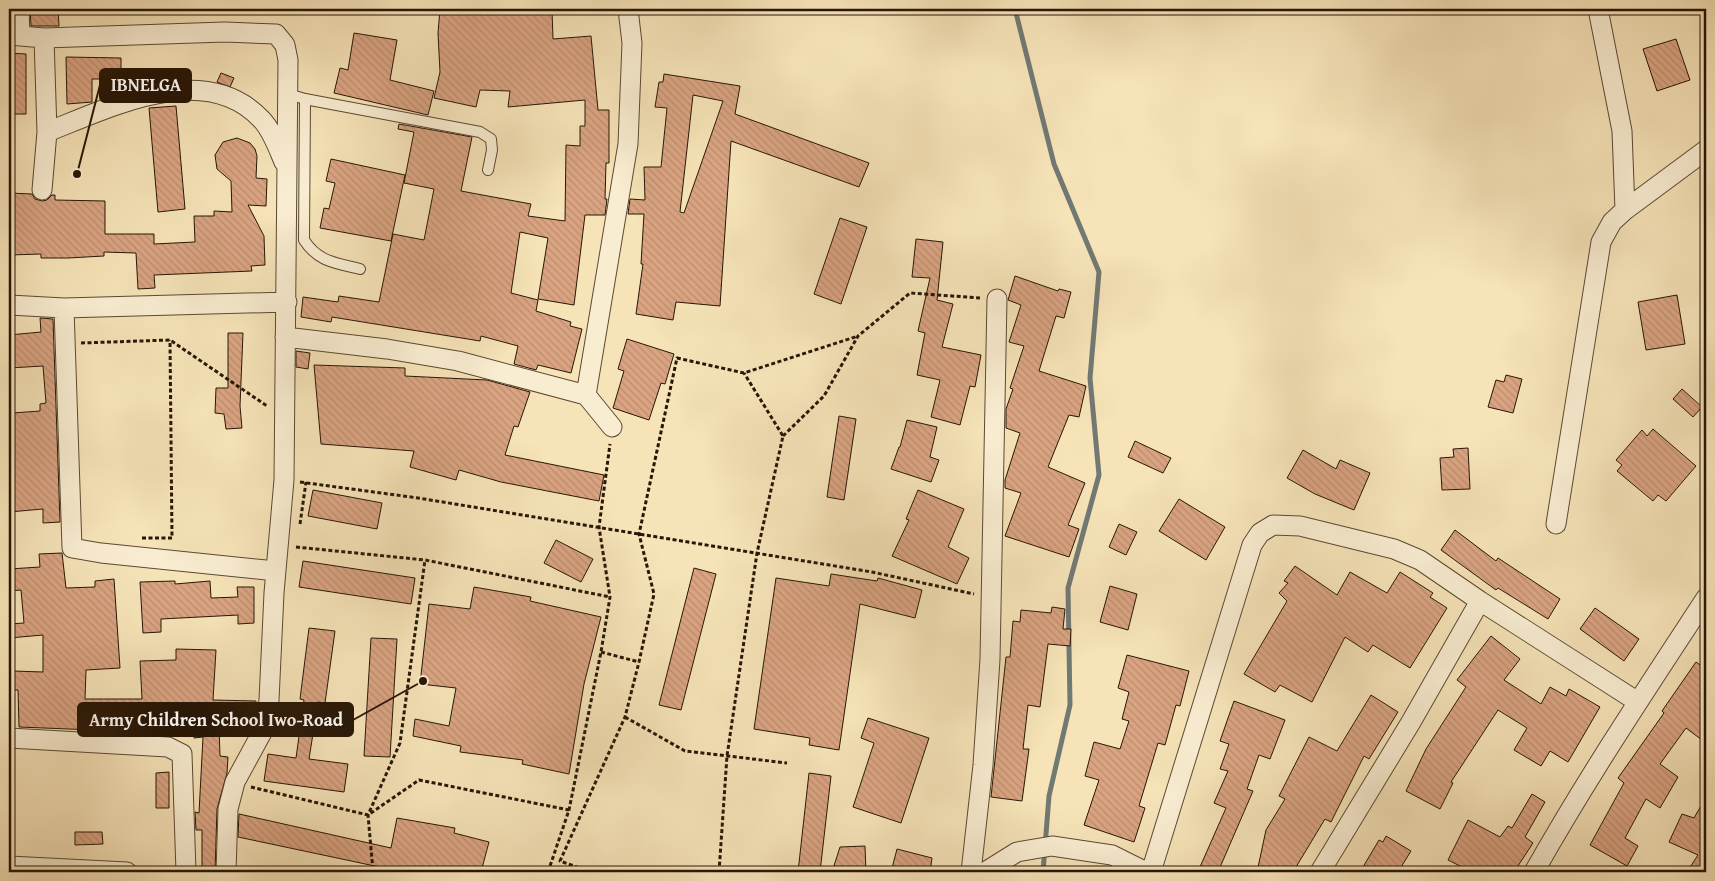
<svg xmlns="http://www.w3.org/2000/svg" width="1715" height="881" font-family="'Gentium Book Plus',serif">
	<style>
		.lines { fill: none; stroke-linecap: round; stroke-linejoin: round }
		.stream { stroke: #717973; stroke-width: 5 }
		.building { fill: url(#building-back-hatch); stroke: #271606; fill-rule: evenodd }
		.lane-casing { stroke: #5b4932; stroke-width: 12 }
		.street-casing { stroke: #5b4932; stroke-width: 21 }
		.path { stroke: #271606; stroke-width: 3; stroke-dasharray: 4 2.5; stroke-linecap: butt }
		.lane { stroke: #f9edd1; stroke-width: 10 }
		.street { stroke: #f9edd1; stroke-width: 19 }
		.leader { fill: none; stroke: #271606; stroke-width: 2 }
		.callout-dot { fill: #271606; stroke: #f9edd1; stroke-width: 2 }
		.callout { fill: #271606; stroke: #271606; stroke-width: 2 }
		.callout-label { font-size: 18px; text-anchor: middle; font-weight: bold; fill: #fff }
	</style>
	<defs>
		<pattern id="building-back-hatch" width="6" height="6" patternUnits="userSpaceOnUse" patternTransform="scale(1.25)"><rect width="6" height="6" fill="#daa482"/><path d="M-1 5l2 2M0 0l6 6M5-1l2 2" fill="none" stroke="#bb8c6f"/></pattern>
	</defs>
	<rect width="100%" height="100%" fill="#f6e3b8"/>
	<filter id="stains"><feTurbulence type="fractalNoise" baseFrequency=".004" numOctaves="4"/><feColorMatrix values="0 0 0 0 .2 0 0 0 0 .09 0 0 0 0 .02 0 0 0 .5 -.17"/></filter>
	<radialGradient id="worn" r=".72"><stop offset=".6" stop-color="#630" stop-opacity="0"/><stop offset="1" stop-color="#630" stop-opacity=".3"/></radialGradient>
	<g class="lines">
		<path class="stream" d="M1015,9L1054,164L1099,272L1090,378L1099,475L1068,588L1070,705L1049,796L1043,872"/>
	</g>
	<path class="building" d="M30,9H58L59,26H31Z
		M440,9L552,10L553,39L591,36L598,110H609V163H606L605,199H607L605,215H585L574,305L538,299L548,238L520,232L511,293L538,300L536,311L571,322L570,326L582,329L571,373L538,365L536,370L514,364L518,346L481,336L480,341L332,317L331,322L301,317L303,297L338,302L339,296L379,302L393,234L424,240L434,189L404,183L414,132L398,129L399,124L472,137L461,191L531,204L528,216L565,221L566,145L580,146V126H585V100L508,107L510,91L480,90L476,107L434,98L440,72L438,33Z
		M354,33L397,40L390,80L434,91L428,115L334,93L340,68L348,70Z
		M1676,39L1690,80L1657,91L1643,49Z
		M9,53L26,54V114H9Z
		M66,57L121,58V79H92V102L67,104Z
		M221,73L234,78L230,87L217,82Z
		M664,74L740,86L735,114L869,163L859,187L731,141L720,306L676,302L673,320L636,314L643,264H641L644,214H628L630,199L645,200L644,167H661L667,108L655,107L659,82H663ZM693,95L723,101L684,213L680,212Z
		M176,106L185,209L158,212L149,108Z
		M237,138L250,143L255,149L257,156L256,178L267,179L266,206L248,205L264,236L265,265L251,266L252,271L154,275L155,288L138,289L136,253L104,252V256L68,258H41V254L9,255V193L32,194L35,199L42,201L47,200L52,195H55V200L105,201V234H154V244L195,242L194,216H214V211L232,212L231,181L217,169L215,155L223,142Z
		M331,159L405,175L391,241L320,228L324,208L329,209L335,183L326,181Z
		M840,218L867,227L841,304L814,294Z
		M916,239L943,242L937,300L953,304L942,347L981,355L975,387L970,386L960,425L931,417L940,380L917,375L925,333L918,331L930,278L912,277Z
		M1015,276L1058,291L1059,289L1071,292L1064,318L1056,316L1039,371L1086,386L1079,417L1069,415L1048,467L1085,483L1068,525L1079,529L1069,557L1005,536L1021,493L1005,488V480L1020,433L1006,428V409L1013,389L1010,388L1024,346L1009,342L1021,305L1008,300Z
		M1677,295L1685,344L1646,350L1638,302Z
		M40,318L53,319L60,522L43,523V509L9,512V478L14,477L12,413L40,411V404L46,403L43,366L9,368V335L41,332Z
		M228,333H243L240,406L242,428L226,429L224,414L215,413L216,388H228Z
		M627,339L674,354L665,384L661,383L649,420L613,408L624,371L618,369Z
		M296,351L310,353L308,369L296,367Z
		M314,365L405,368V376L487,380L530,392L518,427L514,426L505,455L604,475L599,501L501,482L459,470L456,480L410,467L414,451L321,444Z
		M1506,375L1522,379L1513,413L1488,407L1496,380L1504,382Z
		M1682,389L1702,407L1693,417L1673,399Z
		M839,416L856,419L844,500L827,497Z
		M907,420L937,427L930,457L939,460L931,482L891,469L899,447H900Z
		M1653,429L1696,466L1666,501L1658,495L1653,501L1617,471L1622,465L1616,460L1642,430L1647,436Z
		M1135,441L1171,458L1163,473L1128,457Z
		M1468,448L1470,489L1442,490L1440,458L1454,457L1453,449Z
		M1303,450L1336,469L1340,460L1370,473L1354,510L1315,494L1287,478Z
		M313,490L382,503L377,529L308,516Z
		M918,490L964,509L948,547L969,558L957,584L892,556L909,520L906,519Z
		M1179,499L1225,527L1206,560L1159,531Z
		M1119,524L1137,532L1126,555L1109,547Z
		M1455,530L1496,561L1498,558L1560,599L1548,619L1498,588L1496,590L1441,550Z
		M556,540L593,559L581,582L544,563Z
		M62,553L66,588L95,587V581L114,579L120,668L86,670L85,699H142L140,661L176,660V649L216,650L213,700L256,701L255,722L253,726L219,725L220,756L228,757L227,773L217,809L215,872H202V830H196L195,812L199,813L203,737L194,738V734L168,735V733L19,727L18,690H12L13,671L43,672V635L9,638V624L24,623L21,590L9,591V569L40,567L39,554Z
		M303,561L415,578L411,604L299,587Z
		M1295,566L1337,595L1350,572L1387,593L1400,572L1433,593L1430,597L1447,608L1410,668L1373,645L1368,652L1345,637L1312,702L1280,685L1275,692L1244,674L1287,601L1279,593L1288,583L1284,581Z
		M694,568L716,574L681,710L659,705Z
		M831,574L877,581L878,578L922,590L915,618L860,604L839,750L809,745L810,738L754,729L776,578L829,586Z
		M175,581V584L210,581L211,598L238,597L237,587H254V623L238,624V615L161,619V632L143,633L140,582Z
		M1110,586L1137,594L1128,630L1100,622Z
		M474,587L531,597L530,601L601,617L584,684L569,774L522,764L523,760L460,752L461,746L413,736L415,719L449,726L456,688L420,684L429,604L470,609Z
		M1052,607L1065,609L1063,629H1071L1070,646L1048,644L1040,707L1028,705L1023,749H1029L1022,801L991,797L1006,657H1010L1013,621L1020,622L1021,610L1051,613Z
		M1595,608L1639,639L1624,661L1580,629Z
		M309,628L335,631L325,703L318,702L309,759L348,764L344,792L264,781L268,754L296,758L304,700L300,699Z
		M1491,636L1520,659L1504,680L1541,704L1550,687L1566,696L1569,689L1600,707L1568,762L1550,751L1541,766L1514,750L1527,728L1498,710L1451,782L1453,783L1440,809L1406,791L1426,749L1466,687L1457,680Z
		M371,638L397,639L390,757L364,756Z
		M1127,655L1189,671L1180,706L1176,705L1165,745L1158,743L1139,806L1145,808L1134,842L1084,825L1099,780L1085,776L1094,742L1120,749L1129,721L1122,719L1129,692L1118,688Z
		M1696,662L1706,669V743L1686,728L1660,764L1678,777L1660,808L1646,799L1625,838L1638,846L1627,866L1590,845L1624,783L1618,778L1664,713L1662,711Z
		M1371,695L1398,712L1369,759L1364,756L1331,822L1325,819L1293,872H1257L1266,830L1285,799L1279,796L1309,737L1337,751Z
		M1234,701L1285,720L1270,759L1259,755L1247,789L1253,791L1218,872H1211L1200,867L1226,808L1214,803L1228,771L1220,769L1229,744L1220,741Z
		M868,718L929,738L901,823L853,807L874,743L861,738Z
		M169,772V808H156V773Z
		M809,773L831,776L820,872H798Z
		M1532,794L1545,802L1525,837L1533,843L1514,872H1472L1448,860L1468,820L1500,837L1508,826L1512,828Z
		M1706,797V872H1687L1698,855L1669,842L1682,814L1694,818Z
		M239,814L391,848L397,818L455,828L454,833L489,842L481,872H403L238,837Z
		M75,832H102L103,844L75,845Z
		M1386,836L1411,851L1398,872H1360L1379,840L1383,842Z
		M865,846L866,872H832L840,847Z
		M897,849L932,858L930,872H891Z"/>
	<g class="lines">
		<defs>
			<path id="lane" d="M288,94L305,99L480,132L491,139L492,150L488,170
				M305,99L304,240C318,262 336,263 360,269"/>
			<path id="street" d="M19,9L20,35
				M9,35L44,38L225,32L276,34L285,45L288,60L284,480L274,593L269,700L266,725L235,782L228,809L226,872
				M47,132C109,108 204,59 261,119C272,130 278,148 284,162
				M42,190L47,132L44,38
				M1625,210L1706,150
				M9,305L64,308L287,302
				M64,308L72,548L101,553L276,571
				M285,337L387,349L458,361L586,395L612,427
				M586,395L628,144L632,43L628,9
				M1556,524L1601,242L1612,222L1625,210L1622,131L1598,9
				M9,738L168,747L182,754L186,872
				M9,866L127,872
				M971,872L983,765L990,659L997,299
				M985,872L1017,852L1052,846L1112,855L1146,872
				M1151,872L1252,545L1260,533L1273,525L1300,526L1394,549L1420,560L1480,601L1638,702
				M1320,872L1411,722L1480,601
				M1534,872C1587,778 1647,688 1706,598"/>
		</defs>
		<use href="#lane" class="lane-casing"/>
		<use href="#street" class="street-casing"/>
		<path class="path" d="M81,343L170,340L267,406
			M783,436L824,396L858,336L910,293L980,298
			M300,482L418,498L872,572L974,594
			M300,524L306,482
			M142,538H172L170,340
			M296,547L425,560L610,597
			M601,652L639,662
			M625,717L685,751L787,763
			M251,787L368,815L419,780L569,810
			M378,872L373,871L368,815L400,743L425,560
			M548,872L569,810L601,652L610,597L599,527L610,444
			M591,872L560,861L625,717L639,662L654,594L639,534L677,358L744,373L858,336
			M719,872L727,756L757,553L783,436L744,373"/>
		<use href="#lane" class="lane"/>
		<use href="#street" class="street"/>
	</g>
	<path class="leader" d="M77 174L100 85M423 681L353 720"/>
	<g class="callout-dot">
		<circle cx="77" cy="174" r="5"/>
		<circle cx="423" cy="681" r="5"/>
	</g>
	<g class="callout">
		<rect x="100" y="69" width="91" height="33" rx="5"/>
		<rect x="78" y="703" width="275" height="33" rx="5"/>
	</g>
	<g class="callout-label">
		<text x="146" y="91">IBNELGA</text>
		<text x="216" y="726">Army Children School Iwo-Road</text>
	</g>
	<rect width="1715" height="881" fill="none" stroke="#f6e3b8" stroke-width="30"/>
	<rect x="10" y="10" width="1695" height="861" fill="none" stroke="#271606" stroke-width="2.5"/>
	<rect x="15" y="15" width="1685" height="851" fill="none" stroke="#271606"/>
	<rect width="100%" height="100%" filter="url(#stains)"/>
	<rect width="100%" height="100%" fill="url(#worn)"/>
</svg>
